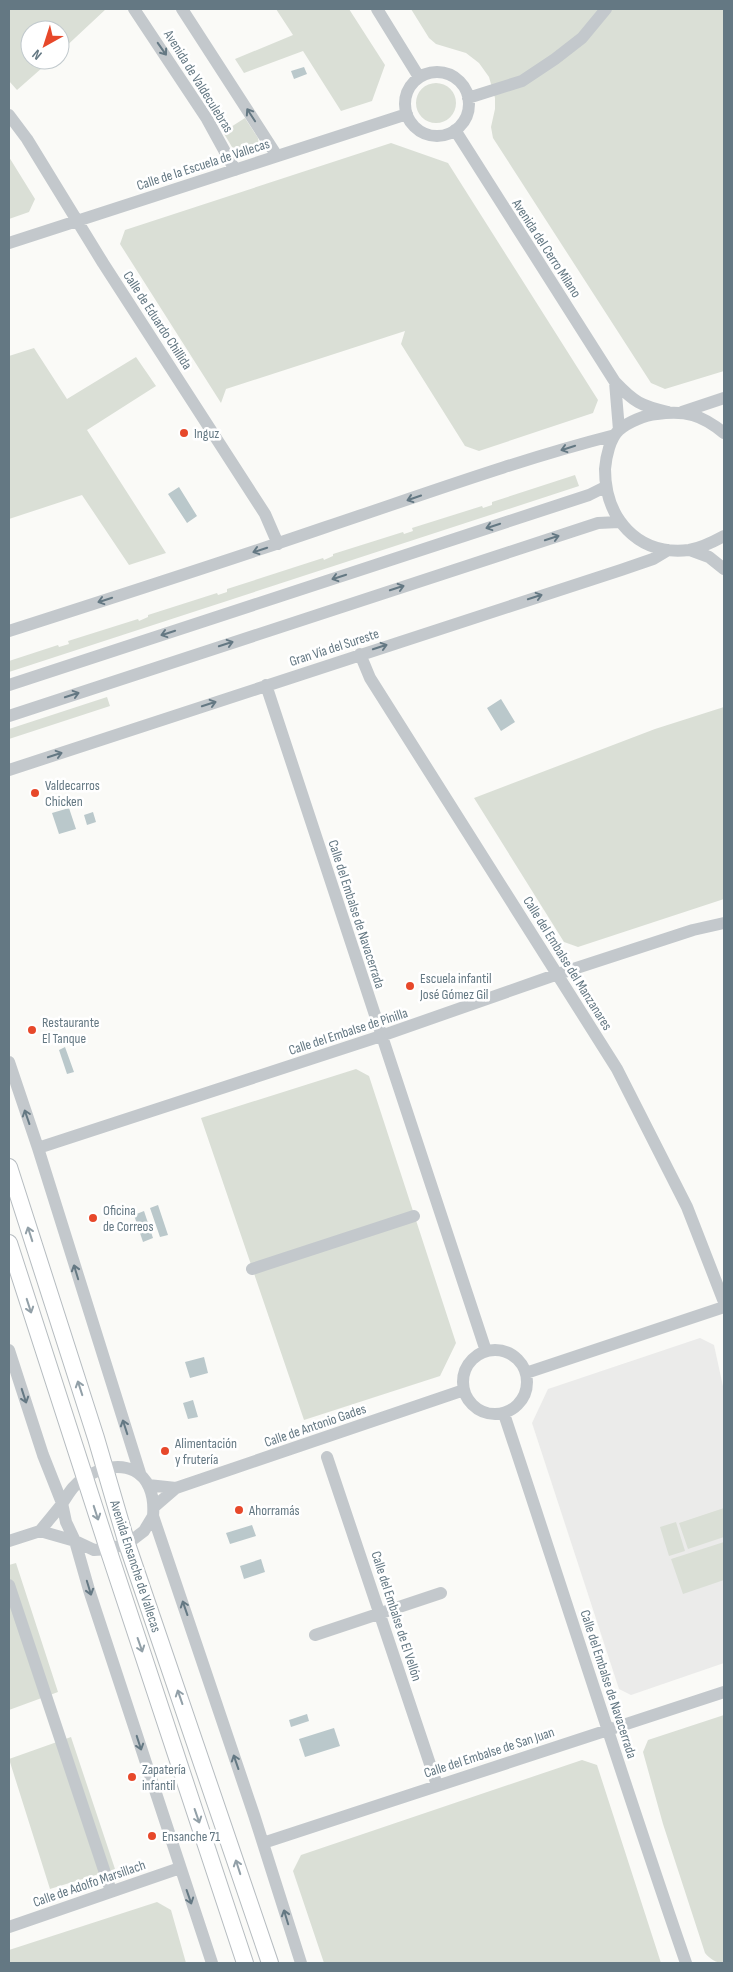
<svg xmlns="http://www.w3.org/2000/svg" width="733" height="1972" font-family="'Sofia Sans Condensed',sans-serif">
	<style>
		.built { fill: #ebebea }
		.green { fill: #dadfd6 }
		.water { fill: #bac8cb }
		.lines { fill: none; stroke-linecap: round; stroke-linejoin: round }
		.major-casing { stroke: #b6bcc0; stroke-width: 18 }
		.minor { stroke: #c3c8cc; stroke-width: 12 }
		.major { stroke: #fff; stroke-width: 16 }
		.oneway { stroke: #647883 }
		.oneway2 { stroke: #92a0a8 }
		.poi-dot { fill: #e7482a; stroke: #fff; stroke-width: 2 }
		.labels { text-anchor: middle; stroke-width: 5; stroke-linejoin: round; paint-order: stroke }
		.street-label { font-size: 14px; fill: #647883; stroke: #fff }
		.poi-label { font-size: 14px; fill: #647883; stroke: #fff; text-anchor: start }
	</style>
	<rect width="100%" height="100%" fill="#fafaf7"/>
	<path class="built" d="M700,1338L714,1345L724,1391V1663L631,1695L619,1689L532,1423L548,1389Z"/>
	<path class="green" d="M9,9H106L60,52V30H30V60H51L17,90L9,81Z
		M276,9H349L385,65L372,101L341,111L303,51L244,73L235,59L293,35Z
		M411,9H724V371L665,389L651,383L493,138L491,127L495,109V98L489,77L479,63L466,53L436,44L429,38Z
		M416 103a20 20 0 1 1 40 0a20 20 0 1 1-40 0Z
		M245,118L258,138L259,146L254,151L240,155L235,152L223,132Z
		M391,143L448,163L598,400L593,413L479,451L465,446L401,344L405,331L226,389L221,403L120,244L125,230Z
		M9,157L35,199L29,212L9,219Z
		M34,348L67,399L136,357L156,386L87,430L166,553L129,565L82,495L9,519V356Z
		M575,475L579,486L9,672V661L58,645L59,647L69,644L68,641L138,619L139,621L148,617V615L217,593L218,595L227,592V589L323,558L324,560L333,556V554L403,532L404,534L413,531L412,528L482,506L483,508L492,505V502Z
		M107,697L110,706L9,739V729Z
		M724,707V899L578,947L564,942L474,798L655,729Z
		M356,1069L369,1076L456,1343L440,1376L304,1420L201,1118Z
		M724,1508V1537L688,1549L679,1523Z
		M676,1522L685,1551L669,1556L660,1527Z
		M724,1542V1580L683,1594L671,1559Z
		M16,1563L58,1692L9,1710V1565Z
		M724,1715V1963C716,1963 710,1959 705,1953L663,1824L643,1752L648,1740Z
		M71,1737L115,1869L50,1889L9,1759Z
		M582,1760L597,1765L661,1963H324L293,1871L301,1855Z
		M157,1902L171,1910L186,1963H9V1950Z"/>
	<path class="water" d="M304,67L307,74L294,79L291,71Z
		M179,487L197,516L187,523L168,494Z
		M501,699L515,722L501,731L487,708Z
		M69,808L76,829L59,834L52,813Z
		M93,812L96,822L87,825L84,815Z
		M65,1047L74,1072L67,1074L59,1050Z
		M158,1205L168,1235L160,1237L150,1208Z
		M144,1211L153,1238L143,1242L134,1215Z
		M204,1357L208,1373L190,1378L185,1362Z
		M193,1400L198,1417L188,1419L183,1403Z
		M252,1525L256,1536L230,1544L226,1533Z
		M261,1559L265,1572L244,1579L240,1566Z
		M307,1714L309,1721L291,1727L289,1720Z
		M334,1728L340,1746L305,1757L299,1739Z"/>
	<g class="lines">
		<defs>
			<path id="major" d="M9,1167L96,1438L127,1544L270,1963
				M9,1243L108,1549L245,1963"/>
		</defs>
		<use href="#major" class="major-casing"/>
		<path class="minor" d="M134,9L207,119L235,170
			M182,9L277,156
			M377,9L419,77
			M405 104a32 32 0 1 1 64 0a32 32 0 1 1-64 0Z
			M468,98L522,81L555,59L582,38L606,9
			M9,115L27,139L103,263L265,514L278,544
			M455,130L615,382C634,402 641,406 668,412
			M9,243L407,114
			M615,382L619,430
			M682,412L724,398
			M724,433C702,415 686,410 657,414C645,415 628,422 619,430C610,438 606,457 605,469C605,518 637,556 689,550C701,548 713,542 724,536
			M690,550L709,557L724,569
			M9,631C115,597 221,563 326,527C422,495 517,460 615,435
			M360,654L370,678L617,1069L687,1207L724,1302
			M9,685L589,495L605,487
			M266,685L486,1351
			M9,716L598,523L619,522
			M9,770L621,570L653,559L668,550
			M9,1062L38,1148L140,1473
			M38,1148L381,1036L558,974L693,930L724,923
			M252,1269L414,1216
			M9,1350L43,1455L62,1503L66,1522L75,1541L89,1590L212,1963
			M463 1382a32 32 0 1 1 64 0a32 32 0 1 1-64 0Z
			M526,1373L724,1307
			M504,1414C565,1597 623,1781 686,1963
			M327,1457L437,1785
			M148,1485L176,1488L154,1507
			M176,1488L464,1390
			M40,1531C47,1522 55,1513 62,1504C69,1493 73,1485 84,1478C122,1454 157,1470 153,1516L254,1815L301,1963
			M9,1541L40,1531L75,1541L94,1550L108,1549L127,1544L144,1531L153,1516
			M9,1585L111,1891
			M315,1635L441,1593
			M263,1843L724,1692
			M9,1927L180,1868"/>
		<use href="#major" class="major"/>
	</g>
	<defs><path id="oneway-shaft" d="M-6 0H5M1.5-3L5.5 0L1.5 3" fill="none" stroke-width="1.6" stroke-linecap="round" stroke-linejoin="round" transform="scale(1.25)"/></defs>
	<g class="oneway">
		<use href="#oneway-shaft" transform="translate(162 49) rotate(55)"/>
		<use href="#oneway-shaft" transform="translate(251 115) rotate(-123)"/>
		<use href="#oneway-shaft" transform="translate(568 448) rotate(162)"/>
		<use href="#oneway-shaft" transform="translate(414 498) rotate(161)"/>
		<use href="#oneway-shaft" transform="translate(493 526) rotate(162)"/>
		<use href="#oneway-shaft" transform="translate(552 538) rotate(-18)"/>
		<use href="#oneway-shaft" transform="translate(260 550) rotate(162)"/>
		<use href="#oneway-shaft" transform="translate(339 577) rotate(162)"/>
		<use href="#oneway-shaft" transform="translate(397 588) rotate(-18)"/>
		<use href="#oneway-shaft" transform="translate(535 597) rotate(-18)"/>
		<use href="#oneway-shaft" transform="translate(105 600) rotate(162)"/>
		<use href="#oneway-shaft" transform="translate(168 633) rotate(162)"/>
		<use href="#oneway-shaft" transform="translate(226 644) rotate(-18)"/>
		<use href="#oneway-shaft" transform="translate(380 647) rotate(-18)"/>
		<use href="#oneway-shaft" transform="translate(72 695) rotate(-18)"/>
		<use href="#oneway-shaft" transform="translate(209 704) rotate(-18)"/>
		<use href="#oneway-shaft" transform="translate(55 755) rotate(-18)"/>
		<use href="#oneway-shaft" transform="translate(27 1117) rotate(-109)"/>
		<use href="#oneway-shaft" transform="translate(76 1272) rotate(-107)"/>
		<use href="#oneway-shaft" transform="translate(24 1396) rotate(72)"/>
		<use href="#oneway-shaft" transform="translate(125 1427) rotate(-108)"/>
		<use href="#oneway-shaft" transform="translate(89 1588) rotate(73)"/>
		<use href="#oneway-shaft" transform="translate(185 1608) rotate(-109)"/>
		<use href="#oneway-shaft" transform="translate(139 1743) rotate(72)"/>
		<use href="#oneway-shaft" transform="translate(236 1762) rotate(-109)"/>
		<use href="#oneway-shaft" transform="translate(189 1897) rotate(71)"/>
		<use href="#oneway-shaft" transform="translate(286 1917) rotate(-107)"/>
	</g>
	<g class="oneway2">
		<use href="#oneway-shaft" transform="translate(30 1234) rotate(-108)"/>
		<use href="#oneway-shaft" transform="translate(29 1306) rotate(72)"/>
		<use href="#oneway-shaft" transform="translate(80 1388) rotate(-108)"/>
		<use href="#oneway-shaft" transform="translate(96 1513) rotate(72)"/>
		<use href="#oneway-shaft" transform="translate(140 1645) rotate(71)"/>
		<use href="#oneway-shaft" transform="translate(180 1697) rotate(-109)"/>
		<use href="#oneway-shaft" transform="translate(197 1816) rotate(71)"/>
		<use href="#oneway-shaft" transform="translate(238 1867) rotate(-108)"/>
	</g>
	<g class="poi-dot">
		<circle cx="184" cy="433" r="5"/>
		<circle cx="35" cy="793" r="5"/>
		<circle cx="410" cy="986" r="5"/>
		<circle cx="32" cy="1030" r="5"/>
		<circle cx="93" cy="1218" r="5"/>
		<circle cx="165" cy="1451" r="5"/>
		<circle cx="239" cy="1510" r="5"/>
		<circle cx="132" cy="1777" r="5"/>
		<circle cx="152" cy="1836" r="5"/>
	</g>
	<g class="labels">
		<g class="street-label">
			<text transform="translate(199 81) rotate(58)" y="5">Avenida de Valdeculebras</text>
			<text transform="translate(203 164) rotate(-18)" y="5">Calle de la Escuela de Vallecas</text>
			<text transform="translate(547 248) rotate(57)" y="5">Avenida del Cerro Milano</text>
			<text transform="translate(158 320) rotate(57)" y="5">Calle de Eduardo Chillida</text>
			<text transform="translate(334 647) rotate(-18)" y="5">Gran Vía del Sureste</text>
			<text transform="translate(357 914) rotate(72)" y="5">Calle del Embalse de Navacerrada</text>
			<text transform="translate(568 963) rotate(58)" y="5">Calle del Embalse del Manzanares</text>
			<text transform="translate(348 1031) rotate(-18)" y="5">Calle del Embalse de Pinilla</text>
			<text transform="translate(315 1425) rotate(-19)" y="5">Calle de Antonio Gades</text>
			<text transform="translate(136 1566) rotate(72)" y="5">Avenida Ensanche de Vallecas</text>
			<text transform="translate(397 1616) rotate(72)" y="5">Calle del Embalse de El Vellón</text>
			<text transform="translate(609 1684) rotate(72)" y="5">Calle del Embalse de Navacerrada</text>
			<text transform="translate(489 1752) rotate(-18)" y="5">Calle del Embalse de San Juan</text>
			<text transform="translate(89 1883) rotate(-19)" y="5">Calle de Adolfo Marsillach</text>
		</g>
		<g class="poi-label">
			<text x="194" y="438">Inguz</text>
			<text x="45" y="790">Valdecarros<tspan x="45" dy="16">Chicken</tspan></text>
			<text x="420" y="983">Escuela infantil<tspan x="420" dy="16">José Gómez Gil</tspan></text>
			<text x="42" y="1027">Restaurante<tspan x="42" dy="16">El Tanque</tspan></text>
			<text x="103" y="1215">Oficina<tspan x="103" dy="16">de Correos</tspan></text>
			<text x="175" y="1448">Alimentación<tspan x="175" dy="16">y frutería</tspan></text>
			<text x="249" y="1515">Ahorramás</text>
			<text x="142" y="1774">Zapatería<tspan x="142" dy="16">infantil</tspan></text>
			<text x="162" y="1841">Ensanche 71</text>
		</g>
	</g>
	<rect width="733" height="1972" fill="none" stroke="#647883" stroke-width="20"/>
	<g transform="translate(45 45) rotate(219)"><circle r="24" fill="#ffffff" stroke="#c1c9cd"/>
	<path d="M0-4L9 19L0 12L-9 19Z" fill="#e7482a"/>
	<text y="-8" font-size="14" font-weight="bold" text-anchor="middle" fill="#647883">N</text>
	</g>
</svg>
